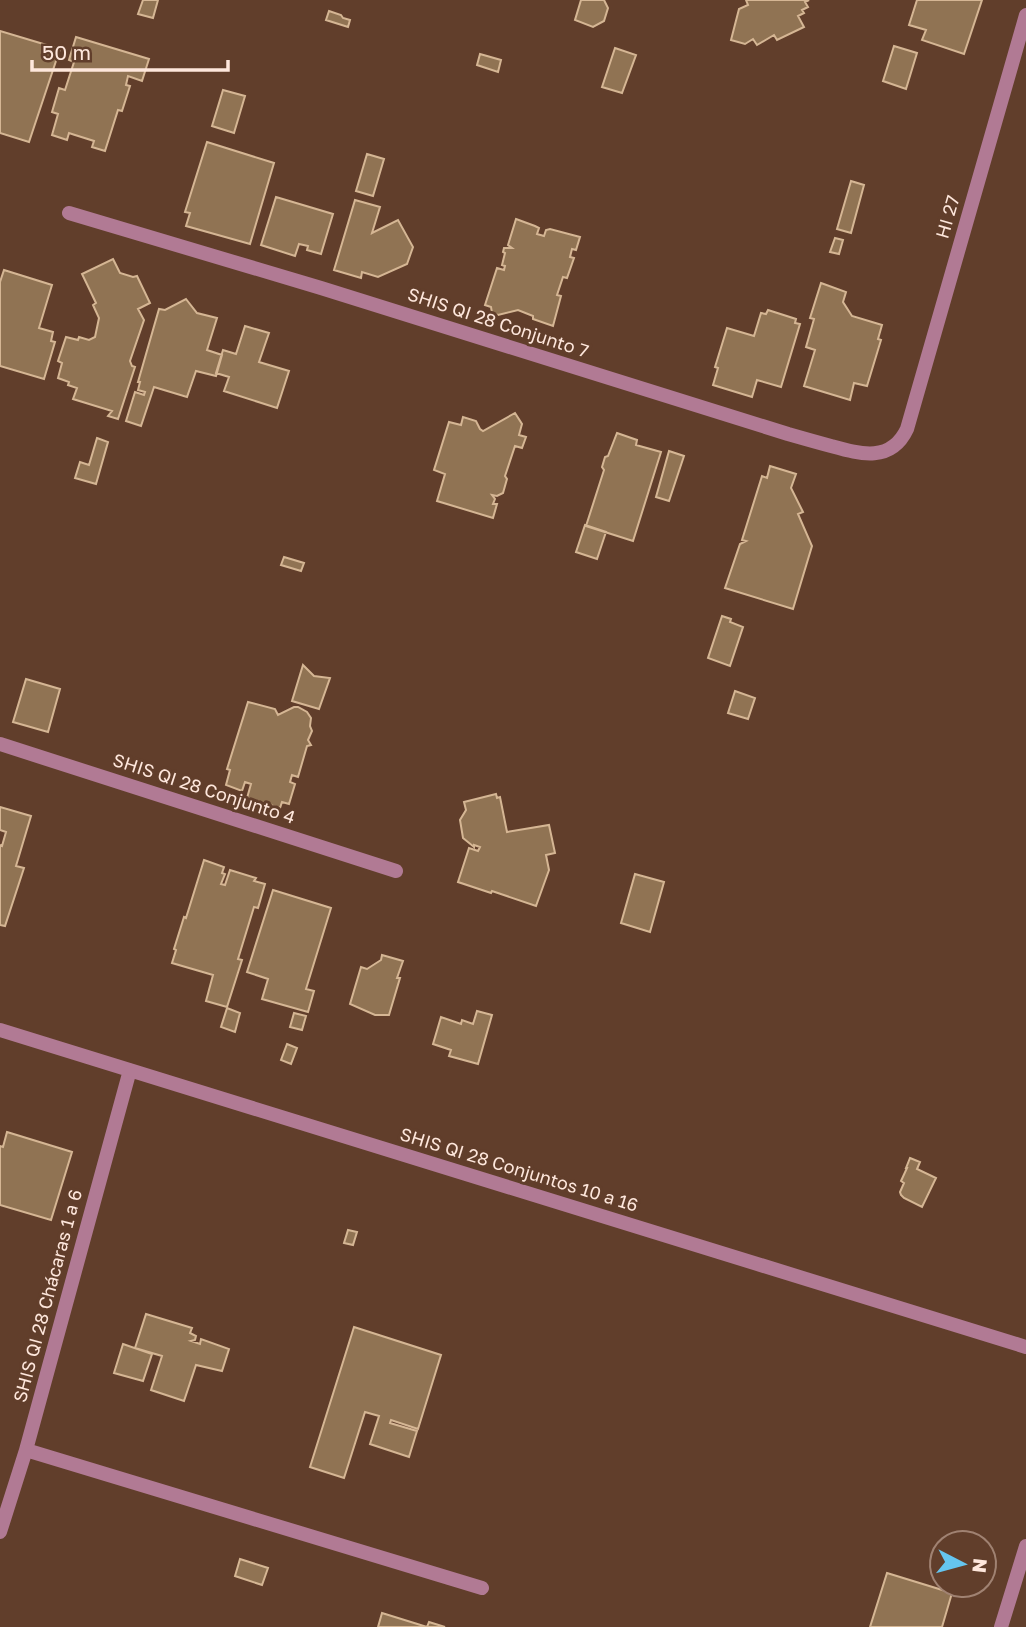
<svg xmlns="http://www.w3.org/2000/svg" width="1026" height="1627" font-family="'Golos Text',sans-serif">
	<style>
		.building { fill: #907353; stroke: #d5b694; stroke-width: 2 }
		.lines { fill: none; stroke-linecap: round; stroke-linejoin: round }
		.street { stroke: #b17a94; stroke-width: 14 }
		.labels { text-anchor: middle; stroke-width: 6; stroke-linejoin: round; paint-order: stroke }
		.street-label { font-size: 18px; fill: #fee7dc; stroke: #613e2b }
	</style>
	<rect width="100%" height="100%" fill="#613e2b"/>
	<path class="building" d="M143,0H158L153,18L138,14Z
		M581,0H604L608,8L604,21L593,27L575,20Z
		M746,0H809L805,2L808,7L802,10L804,13L798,16L804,27L777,40L774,35L757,45L753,39L745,44L731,40L739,9L748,5Z
		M917,0H982L964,54L922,40L926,30L909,25Z
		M329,11L341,15L343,18L350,20L348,27L326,20Z
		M0,31L60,49L29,142L0,133Z
		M76,37L149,59L142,81L128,76L126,85L130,86L122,111L118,110L105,151L92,147L94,141L75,135L69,133L67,140L52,135L58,114L52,112L59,88L65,90L74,62L69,60Z
		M894,46L917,53L906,89L883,81Z
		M615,48L636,55L622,93L602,87Z
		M480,54L501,60L498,72L477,65Z
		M223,90L245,96L234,133L212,126Z
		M207,142L274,163L250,244L186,226L190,213L185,212Z
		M367,154L384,159L373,196L356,191Z
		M851,181L864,185L851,233L837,229Z
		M276,197L333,214L321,254L307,250L308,246L299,244L295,256L261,245Z
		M355,200L380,207L372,233L398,220L413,247L407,264L378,277L362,272L361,278L334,270Z
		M516,219L535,226L539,228L537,234L544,236L546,230L550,229L580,237L576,250L572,249L570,257L574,258L567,278L563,277L557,295L561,296L553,326L533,319V316L518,310L498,315L492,313L491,307L485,305L497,268L504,270L505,266L502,265L505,253L503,252L504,248H512L508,245Z
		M835,238L843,240L839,254L830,252Z
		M113,259L120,273L133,277L137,276L150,303L138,309L144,320L130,361L132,366L135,367L118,419L108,416L112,411L73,399L77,388L68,385L69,382L58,378L62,363L58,361L66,337L78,340L79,337L89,340L95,337L99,318L93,305L96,303L82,274Z
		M4,270L52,285L39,328L53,332L51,341L55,342L44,379L0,366V282Z
		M821,283L846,292L843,302L852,316L882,325L878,339L881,340L867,386L854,383L850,400L804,386L815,350L806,347L814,319L810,318Z
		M186,299L197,313L217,318L207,350L222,355L216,376L196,371L187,397L154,387L141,426L126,421L135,392L144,395L145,392L138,390L140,382H138L159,309L165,310Z
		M768,310L796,319L795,323L800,324L781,387L757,380L752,397L713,385L718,368L715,367L727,328L754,336L761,313L766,314Z
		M245,326L269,333L259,362L289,371L277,408L224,391L229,377L216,373L223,350L236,354Z
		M515,413L522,424L519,435L526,437L522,448L515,446L505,476L507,479L503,493L497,496L492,495L495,499L493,504H497L493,518L437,501L445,474L434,470L449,422L461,425L463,417L476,421L480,429L483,431Z
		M617,433L637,440L636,445L661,452L633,541L586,526L604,470L602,467L605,457L608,456Z
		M97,438L108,442L96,484L75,478L80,462L89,465Z
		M669,451L684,456L669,501L656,497Z
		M770,466L796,474L791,488L803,512L798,514L812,546L793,609L725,588L740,544L746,541L742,540L762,476L767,478Z
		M585,525L606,532L597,559L576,552Z
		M284,557L304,563L301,571L281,565Z
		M722,616L731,619L730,622L743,627L730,666L708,658Z
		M303,665L314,676L330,678L319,709L292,701Z
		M26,679L60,689L48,732L13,722Z
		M735,691L755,698L748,719L728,713Z
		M248,702L275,709L278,715L294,707H298L307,712L311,718L310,726L312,731L308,740L311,745L307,746L298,777L292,775L290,782L295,784L289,804L282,802L280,808L247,798L251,784L245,782L242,791L226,785L230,770L227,769Z
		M496,794L497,798L500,797L507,832L549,825L555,853L546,855L549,870L536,906L492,891L491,893L458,882L469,848L478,851L480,847L474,845V847L463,838L460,820L466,810L464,802Z
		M0,807L31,816L16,866L24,868L5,926L0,925V845L2,846L6,832L0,830Z
		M204,860L224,867L222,873L225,874L221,884L225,885L230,870L256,878L254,881L265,884L258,908L254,907L238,959L242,960L227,1007L206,1001L213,975L172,963L176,950L174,949L184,917L186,918Z
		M635,874L664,882L650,932L621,923Z
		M273,890L331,908L306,989L314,991L308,1012L262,999L268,979L247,972Z
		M382,955L403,961L397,978H400L389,1015H375L350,1004L361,967L367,969L381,960Z
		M227,1008L240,1013L235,1032L221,1027Z
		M477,1011L492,1015L478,1064L449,1056L451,1050L433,1044L441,1017L461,1024L462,1020L473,1024Z
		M294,1013L306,1016L302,1030L290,1027Z
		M287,1044L297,1048L291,1064L281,1060Z
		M7,1132L72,1152L51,1220L0,1205V1146L3,1147Z
		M910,1158L920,1162L917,1169L936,1178L922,1207L904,1198L901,1195L900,1192L904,1183L901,1181L907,1168H906Z
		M348,1230L357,1232L353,1245L344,1243Z
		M146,1314L192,1328L190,1333L196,1336L195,1340L191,1341L200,1344L201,1339L229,1349L222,1371L196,1365L184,1401L151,1390L162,1356L135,1348Z
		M354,1327L441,1355L418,1429L391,1420L390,1423L417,1431L409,1457L370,1444L379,1416L365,1412L344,1478L310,1467Z
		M123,1344L152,1354L143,1381L114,1373Z
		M240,1559L268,1568L262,1585L235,1576Z
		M887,1573L952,1593L942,1627H870Z
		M382,1613L427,1627L429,1622L445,1627H378Z"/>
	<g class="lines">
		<path class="street" d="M69,213L321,288L788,434C802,438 816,442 831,446C860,454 891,463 907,429L1026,15
			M0,744L396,871
			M0,1030L1026,1347
			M26,1450L482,1588
			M0,1532L26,1450L130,1070
			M1001,1627L1026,1546"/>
	</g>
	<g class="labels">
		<g class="street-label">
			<text transform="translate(948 217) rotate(-74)" y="6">HI 27</text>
			<text transform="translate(498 323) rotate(18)" y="6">SHIS QI 28 Conjunto 7</text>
			<text transform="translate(204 789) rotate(18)" y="6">SHIS QI 28 Conjunto 4</text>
			<text transform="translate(519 1170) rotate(17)" y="6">SHIS QI 28 Conjuntos 10 a 16</text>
			<text transform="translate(48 1296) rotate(-75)" y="6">SHIS QI 28 Chácaras 1 a 6</text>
		</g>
	</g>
	<g transform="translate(963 1564) rotate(96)"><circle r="33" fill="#613e2b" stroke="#a08272" stroke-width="2"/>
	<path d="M0-5L12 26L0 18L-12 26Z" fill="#65c5ef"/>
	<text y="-10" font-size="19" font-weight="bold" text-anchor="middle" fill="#fee7dc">N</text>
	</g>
	<path d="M32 60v10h196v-10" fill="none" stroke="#fee7dc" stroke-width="3.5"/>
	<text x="42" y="60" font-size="21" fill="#fee7dc" stroke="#613e2b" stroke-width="5" paint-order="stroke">50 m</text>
</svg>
